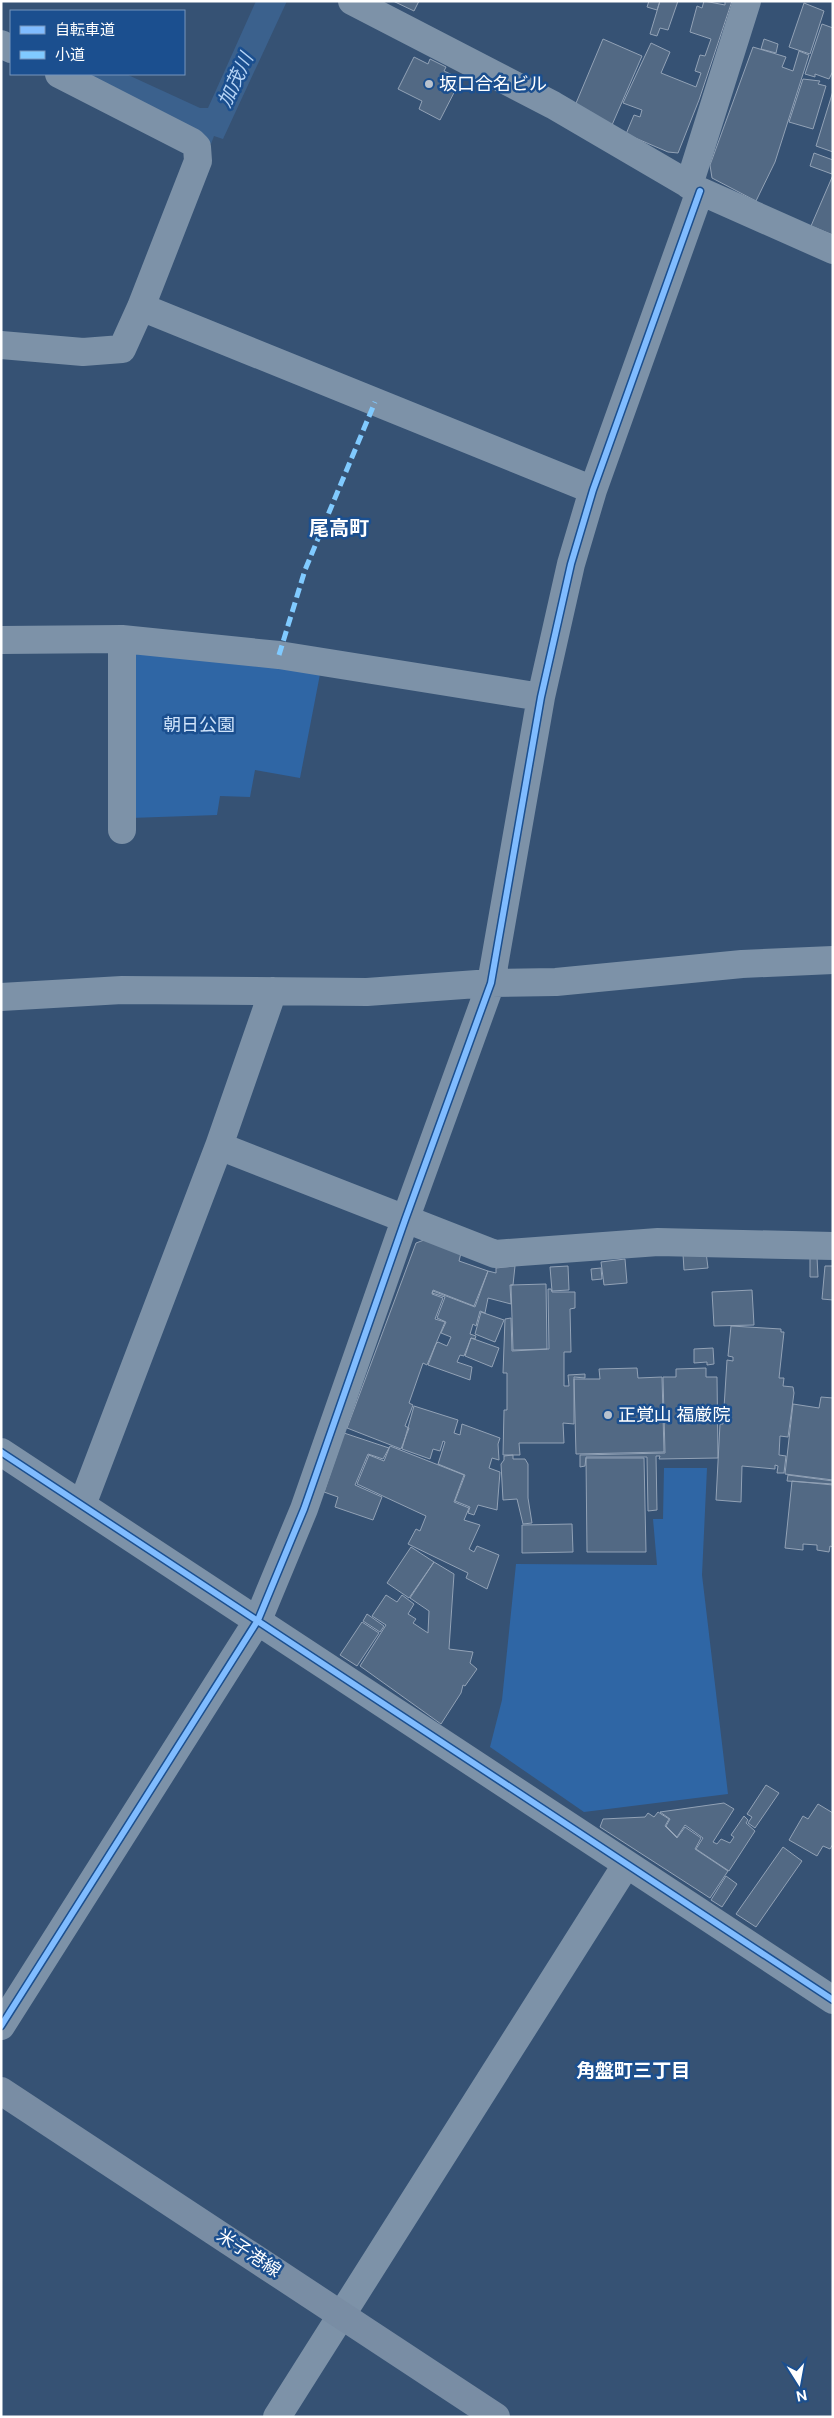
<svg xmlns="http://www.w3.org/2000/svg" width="834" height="2418" font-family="'Public Sans','Noto Sans JP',sans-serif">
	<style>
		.green { fill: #2f66a5 }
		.water { fill: #3b618d }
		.building { fill: #526984; stroke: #92a2b6 }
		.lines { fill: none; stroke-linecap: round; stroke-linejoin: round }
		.minor { stroke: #7d92a8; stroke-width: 28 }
		.secondary { stroke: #798da4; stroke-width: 28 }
		.quiet { stroke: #80caff; stroke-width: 5; stroke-dasharray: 10 5; stroke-linecap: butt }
		.cycleway-casing { stroke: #1b4f8f; stroke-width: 9 }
		.cycleway { stroke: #80bcff; stroke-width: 6 }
		.poi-dot { fill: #b9c2ce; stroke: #1b4f8f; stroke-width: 2 }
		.labels { text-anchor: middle; stroke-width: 5; stroke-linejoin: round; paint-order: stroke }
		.poi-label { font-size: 18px; fill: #fff; stroke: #1b4f8f; text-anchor: start }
		.park-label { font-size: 18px; fill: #cfe3fa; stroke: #1b4f8f }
		.street-label { font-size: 18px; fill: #fff; stroke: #1b4f8f }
		.water-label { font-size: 19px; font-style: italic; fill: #b5d3f5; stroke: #1b4f8f }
		.neighbourhood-label { font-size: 19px; font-weight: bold; fill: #fff; stroke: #1b4f8f }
		.quarter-label { font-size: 20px; font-weight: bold; fill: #fff; stroke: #1b4f8f }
	</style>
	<rect width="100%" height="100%" fill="#365274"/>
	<path class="green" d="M136,645L321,669L300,778L255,770L250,797L220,796L217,815L130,818Z
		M664,1468H707L702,1575L728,1794L584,1812L490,1747L502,1700L516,1564L657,1565L653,1519H663Z"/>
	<path class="water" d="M256,1H287L223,139L214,136L211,144L74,74H126L200,108H208Z"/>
	<path class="building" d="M393,1H419L414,11Z
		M649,1H660L657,10L647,7Z
		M660,1H678L668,30L660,28L657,36L650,34Z
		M704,1L725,5V1H732L699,100L678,153L668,152L626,134L634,115L640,117L642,110L623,103L651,43L670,52L661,73L696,87L701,73L695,71L700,55L705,56L711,39L690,32L697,6L702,8Z
		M804,3L824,11L810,54L789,47Z
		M822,24L833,28V71L829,79L815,74V77L805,74Z
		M603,39L642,56L612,125L574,108Z
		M764,39L778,44L776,53L761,49Z
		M753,47L786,57L782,67L793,71L799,51L809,55L775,162L756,201L712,178L710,165Z
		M414,57L428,64L430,59L446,67L444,71L461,79L440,120L419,109L422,101L398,89Z
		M803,79L820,81L818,84L826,86L813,129L789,122Z
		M833,91V152L816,146Z
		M814,153L833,160L832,174L810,166Z
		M833,175V235L811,226Z
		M424,1240L461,1253L459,1261L488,1271L474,1306L433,1290L432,1294L443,1298L435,1319L445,1322L427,1365L423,1363L409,1403L413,1405L405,1426L409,1428L401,1449L347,1428L416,1243Z
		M706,1252L708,1268L684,1270L683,1254Z
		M817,1257L818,1277H810V1258Z
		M625,1259L627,1283L604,1285L601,1262Z
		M515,1266L513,1285H510L511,1304L488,1298L485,1313L480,1311L476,1326L473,1324L470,1334L476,1336L475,1339L471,1338L464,1356L460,1355L457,1362L472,1367L470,1380L428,1365L436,1344L438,1342L447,1346L451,1337L441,1333L446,1322L437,1318L445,1297L432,1293L433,1291L475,1307L488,1271L496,1273V1268Z
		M568,1266L569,1290L552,1291L550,1267Z
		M825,1266H833V1300L822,1299Z
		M601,1268L602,1279L592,1280L591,1269Z
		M546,1284L547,1349L513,1350L511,1285Z
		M548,1289H551L552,1292H575V1308L570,1309L571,1352H564V1386H569L568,1375L585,1374V1378L574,1377V1424L563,1423L564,1443H519L520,1455H503L504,1410H507V1373H503L505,1319L511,1318L512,1351L549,1349Z
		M752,1290L754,1325L714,1326L712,1292Z
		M481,1312L504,1320L495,1342L475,1334Z
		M731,1326L781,1329V1332H784L779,1378H784L783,1386L793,1387L794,1393L788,1437L780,1436L779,1455L786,1456L784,1473H777L778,1466L775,1465V1469L742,1466L741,1502L716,1500L720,1424H723L727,1360L733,1361V1357L728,1356Z
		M471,1338L499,1348L492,1367L465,1356Z
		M713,1348L714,1364L707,1365V1362L694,1363V1349Z
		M637,1368L638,1378L662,1377L664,1452L576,1454L574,1379H600L599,1369Z
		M706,1368V1377H717L718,1458L659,1459L660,1456H656L657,1510L648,1511L647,1457H586L585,1466L580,1467V1455L665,1453L663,1377H676V1369Z
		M821,1397L833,1398V1480L785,1474L793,1404L819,1408Z
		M414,1406L458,1420L454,1433L460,1435L462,1424L500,1438L498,1444L499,1460L492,1458L489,1468L500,1472L497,1510L478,1505L474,1515L468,1513L470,1507L455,1501L465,1475L438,1464L445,1442L443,1441L440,1451L433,1449L430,1459L402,1449Z
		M344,1433L389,1448L383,1459L368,1454L355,1485L382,1497L373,1520L335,1507L338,1497L324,1492Z
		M390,1446L464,1475L454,1502L469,1508L464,1520L480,1525L469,1549L474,1552L477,1546L499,1555L487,1589L466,1578L468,1573L408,1544L416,1529L420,1531L426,1516L357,1484L369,1455L384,1461Z
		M513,1455V1459H525L528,1464V1498L532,1523L523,1524L517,1499L503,1500L501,1464L504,1460V1456Z
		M586,1458H644L646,1552H587Z
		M788,1475L833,1481V1484L787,1481Z
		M792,1481L833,1485V1547L830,1546L829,1552L817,1550V1545L803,1544V1550L785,1548Z
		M572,1524L573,1552L522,1553V1525Z
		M411,1547L434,1562L409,1598L387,1583Z
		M434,1562L454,1574L449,1649L473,1652L470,1663L477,1669L465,1686L463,1685L461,1693L441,1724L360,1666L386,1625L372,1616L386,1595L397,1602L402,1595L414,1604L408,1614L416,1619L413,1623L428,1633L429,1611L410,1598Z
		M367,1614L384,1626L380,1632L363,1621Z
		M362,1622L379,1633L357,1666L340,1655Z
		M766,1785L779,1793L755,1828L748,1823L752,1817L747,1814Z
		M724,1803L734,1809L713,1842L717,1844L721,1839L730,1843L734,1837L731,1835L744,1816L748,1820L746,1823L755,1831L729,1871L696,1849L703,1838L685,1825L677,1837L666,1826L670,1819L660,1812Z
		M818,1804L833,1813V1844L830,1849L823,1846L817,1856L789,1840L803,1816L808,1819Z
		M658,1812L669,1819L665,1826L677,1838L685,1827L701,1838L695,1849L728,1871L710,1898L600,1827L603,1819L645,1817L648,1813L654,1817Z
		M783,1847L802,1861L756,1927L736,1914Z
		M726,1876L737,1884L722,1907L711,1900Z"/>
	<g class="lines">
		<path class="minor" d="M352,1L553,105L700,191L833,250
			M1,44L11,49
			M689,185L747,1
			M141,307L593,490
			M1,345L83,352L122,349L141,307L198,161L197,147L192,142L59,74
			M122,639V830
			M1,640L122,639L279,655L541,697
			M273,991L219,1146L495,1254L658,1242L833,1246
			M1,997L122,990L367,992L491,983L556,982L742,964L833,960
			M1,1452L833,2000
			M82,1505L219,1146
			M1,2026L258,1620L304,1509L405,1220L491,983L541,697L571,564L593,490L700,191
			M277,2417L626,1865"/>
		<path class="secondary" d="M1,2091L496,2417"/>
		<path class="quiet" d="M279,655L305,570L375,402"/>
		<defs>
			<path id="cycleway" d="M1,1452L833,2000
				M1,2026L258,1620L304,1509L405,1220L491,983L541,697L571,564L593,490L700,191"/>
		</defs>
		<use href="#cycleway" class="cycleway-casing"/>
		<use href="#cycleway" class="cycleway"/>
	</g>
	<g class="poi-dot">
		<circle cx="429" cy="84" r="5"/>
		<circle cx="608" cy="1415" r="5"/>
	</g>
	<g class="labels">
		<g class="poi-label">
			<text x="439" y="90">坂口合名ビル</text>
			<text x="618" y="1421">正覚山 福厳院</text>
		</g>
		<g class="park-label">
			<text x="199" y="731">朝日公園</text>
		</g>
		<g class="street-label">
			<text transform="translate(249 2253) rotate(33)" y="6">米子港線</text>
		</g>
		<g class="water-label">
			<text transform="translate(235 80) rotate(-65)" y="7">加茂川</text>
		</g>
		<g class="neighbourhood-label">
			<text x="633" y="2077">角盤町三丁目</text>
		</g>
		<g class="quarter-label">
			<text x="339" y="535">尾高町</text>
		</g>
	</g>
	<rect width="834" height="2418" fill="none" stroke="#ffffff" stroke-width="5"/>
	<rect x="10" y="10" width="175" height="65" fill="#1b4f8f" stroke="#7695bc"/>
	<rect x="20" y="26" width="25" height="8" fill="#80bcff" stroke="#7695bc"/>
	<text x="55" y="35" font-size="15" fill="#ffffff">自転車道</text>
	<rect x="20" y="51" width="25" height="8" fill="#80caff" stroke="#7695bc"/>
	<text x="55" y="60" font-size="15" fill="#ffffff">小道</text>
	<g transform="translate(799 2383) rotate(169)" stroke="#1b4f8f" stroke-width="4" paint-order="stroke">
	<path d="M0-4L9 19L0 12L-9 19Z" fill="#ffffff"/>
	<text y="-8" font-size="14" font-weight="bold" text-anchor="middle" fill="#ffffff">N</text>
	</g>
</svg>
